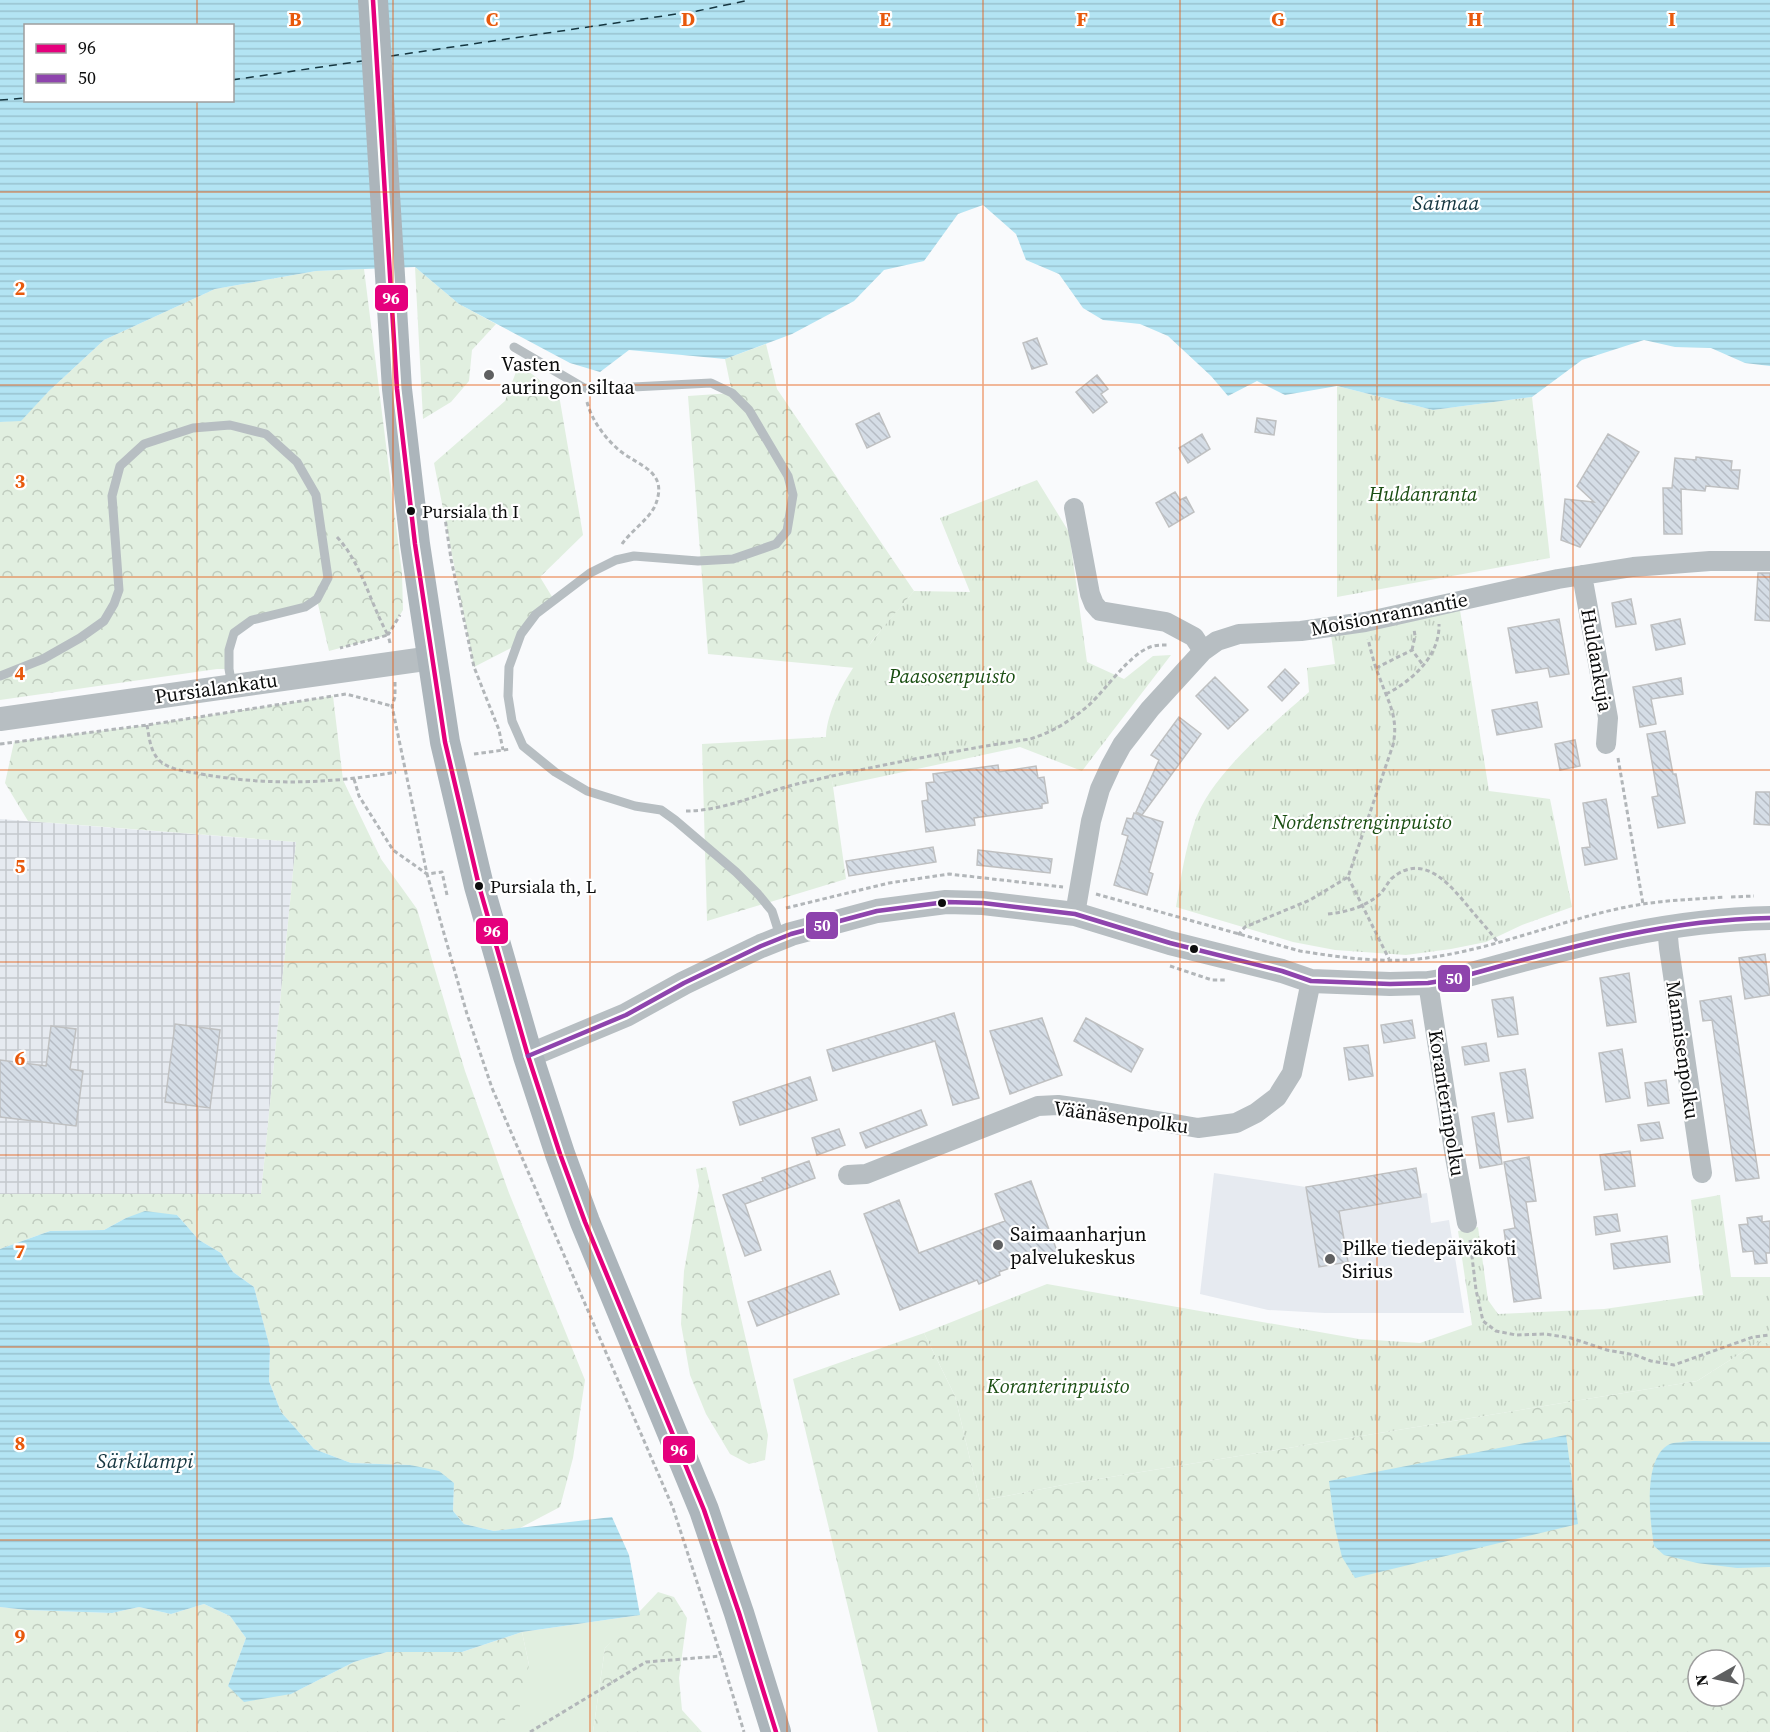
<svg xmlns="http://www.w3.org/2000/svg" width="1770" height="1732" font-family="'Source Serif 4',serif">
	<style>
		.built { fill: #e6eaf0 }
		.industrial { fill: url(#industrial-grid) }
		.green { fill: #e1efe0 }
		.forest { fill: url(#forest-crowns); fill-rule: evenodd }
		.park { fill: url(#park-tufts) }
		.water { fill: url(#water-rules); fill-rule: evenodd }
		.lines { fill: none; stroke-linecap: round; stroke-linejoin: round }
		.ferry { stroke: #153640; stroke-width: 1.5; stroke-dasharray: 8 6; stroke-linecap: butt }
		.building { fill: url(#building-back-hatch); stroke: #bfc0c1; stroke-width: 1.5 }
		.path { stroke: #b2b6b9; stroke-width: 3; stroke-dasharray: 4.5 3; stroke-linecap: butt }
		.service { stroke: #b7bec2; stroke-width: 9 }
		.minor { stroke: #b7bec2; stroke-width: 20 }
		.tertiary { stroke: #b7bec2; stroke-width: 24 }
		.primary { stroke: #acb5bb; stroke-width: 30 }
		.bus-1-casing { stroke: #fff; stroke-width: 9 }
		.bus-2-casing { stroke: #fff; stroke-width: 9 }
		.bus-1 { stroke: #e5007d; stroke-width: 4.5 }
		.bus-2 { stroke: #8e44ad; stroke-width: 4.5 }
		.grid { fill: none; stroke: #e8590c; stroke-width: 1.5; stroke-opacity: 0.55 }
		.poi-dot { fill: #5f6061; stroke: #fff; stroke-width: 2 }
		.bus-dot { fill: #0c0d0d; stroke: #fff; stroke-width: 2 }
		.labels { text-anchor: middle; stroke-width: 4.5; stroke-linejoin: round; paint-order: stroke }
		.bus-label { font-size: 18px; fill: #0c0d0d; stroke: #fff; text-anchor: start }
		.poi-label { font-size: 20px; fill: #0c0d0d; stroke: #fff; text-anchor: start }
		.park-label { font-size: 20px; font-style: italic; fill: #1a4e12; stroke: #fff }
		.street-label { font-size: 20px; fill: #0c0d0d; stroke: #fff }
		.water-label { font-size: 21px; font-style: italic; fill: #153640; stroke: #fff }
		.grid-label { font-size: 20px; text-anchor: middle; font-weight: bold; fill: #e8590c; stroke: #fff; stroke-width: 4.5; stroke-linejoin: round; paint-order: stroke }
		.line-badge { stroke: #fff; stroke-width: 2 }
		.badge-label { font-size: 16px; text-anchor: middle; font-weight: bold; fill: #fff }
	</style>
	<defs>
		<pattern id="industrial-grid" width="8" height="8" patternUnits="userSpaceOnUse" patternTransform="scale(1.5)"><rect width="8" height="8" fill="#e6eaf0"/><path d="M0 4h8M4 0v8" fill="none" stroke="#c4c8cd"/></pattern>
		<pattern id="forest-crowns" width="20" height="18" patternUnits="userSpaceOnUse" patternTransform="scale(1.5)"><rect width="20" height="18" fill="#e1efe0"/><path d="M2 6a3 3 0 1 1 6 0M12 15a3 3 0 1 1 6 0" fill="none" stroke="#c0ccbf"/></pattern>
		<pattern id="park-tufts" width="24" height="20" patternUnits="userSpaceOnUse" patternTransform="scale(1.5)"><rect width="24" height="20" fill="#e1efe0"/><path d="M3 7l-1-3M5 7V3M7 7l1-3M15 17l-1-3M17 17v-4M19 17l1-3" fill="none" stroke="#c0ccbf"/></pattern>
		<pattern id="water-rules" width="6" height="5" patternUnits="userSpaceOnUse" patternTransform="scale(1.5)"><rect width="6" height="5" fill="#b3e4f3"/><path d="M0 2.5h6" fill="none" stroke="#99c2cf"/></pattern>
		<pattern id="building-back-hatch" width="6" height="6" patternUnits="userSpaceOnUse" patternTransform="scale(1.5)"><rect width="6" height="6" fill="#d5dde6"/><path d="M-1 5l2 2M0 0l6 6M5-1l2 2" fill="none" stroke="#b6bcc4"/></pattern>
	</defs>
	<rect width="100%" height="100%" fill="#f9fafc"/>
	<path class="built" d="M1416,1168L1420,1194L1427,1193L1431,1223L1449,1220L1464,1313H1325L1268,1310L1200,1294L1214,1173L1306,1187Z"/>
	<path class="industrial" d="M0,819L296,842L261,1194H0Z"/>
	<path class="green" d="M640,1615L605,1648L593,1732H487L529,1665L522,1632Z"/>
	<path class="forest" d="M415,267L459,304L496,324L472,350L469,381L451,402L423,419Z
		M364,269L402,573L403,610L388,635L329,651L317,600L252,620L234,633L229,669H217L0,700V422L21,420L49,391L104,340L215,289L316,271Z
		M766,344L777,389L914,591L872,641L855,668L708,654L688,396L732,393L725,359Z
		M519,364L559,395L583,535L540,577L554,600L536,614L517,645L474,667L434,463L505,401Z
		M333,696L343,780L381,859L417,909L465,1071L509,1193L585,1380L573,1458L560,1507L520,1528L494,1531L464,1524L453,1511L454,1483L410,1465L351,1463L314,1449L281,1412L269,1381L270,1348L254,1287L233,1272L221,1253L199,1240L177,1215L126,1218L104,1230L50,1231L0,1249V1194H261L296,842L28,821L5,783L14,742L147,725Z
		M826,737L846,879L707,921L702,744Z
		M706,1167L768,1435L765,1460L749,1464L730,1454L706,1414L690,1375L681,1324L684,1271L699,1186L696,1169Z
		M924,1333L955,1396L980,1501L1068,1484L1697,1381L1760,1341L1770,1344V1732H878L793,1379ZM1698,1660H1734V1696H1698Z
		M658,1592L674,1597L687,1618L679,1678L682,1710L702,1732H593L605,1648Z
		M204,1604L230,1616L246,1638L228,1686L291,1694L354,1662L387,1652H462L522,1632L529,1665L519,1710L487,1732H0V1607L27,1610L112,1613L139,1607L171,1614Z"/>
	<path class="park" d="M1337,386L1433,410L1532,397L1550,558L1337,597Z
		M1037,480L1069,532L1087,662L1124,679L1153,656L1171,655L1082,771L1020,747L833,787C831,771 825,752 826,736C830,685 882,629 914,591L970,592L940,518Z
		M1460,610L1489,791L1550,799L1572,907L1522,925L1486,942L1451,949L1406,955L1335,950L1293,942L1176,907C1181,878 1185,849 1195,821C1212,773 1272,725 1309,692L1307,668L1335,664L1331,635Z
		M1720,1195L1731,1277H1770V1344L1760,1341L1697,1381L1068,1484L980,1501L955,1396L924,1333L1047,1284L1359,1339L1420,1343L1472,1325L1458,1231L1478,1227L1488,1300L1498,1314L1604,1309L1703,1295L1691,1200Z"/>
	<path class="water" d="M0,0H1770V366L1745,363L1711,348L1675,347L1644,340L1582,360L1532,397L1433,410L1337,386L1285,395L1257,381L1228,396L1211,376L1168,336L1140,324L1103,320L1083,308L1059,274L1026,260L1016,234L983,205L958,214L924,261L884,270L854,301L792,334L725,359L629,350L600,372L570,363L459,304L415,267L316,271L215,289L104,340L49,391L21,421L0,422ZM26,26H232V100H26Z
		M145,1211L177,1215L199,1240L221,1253L233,1272L254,1287L270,1348L269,1381L281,1412L314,1449L351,1463L410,1465L439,1471L454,1483L453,1511L464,1524L494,1531L612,1517L629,1555L640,1615L522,1632L462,1652H387L354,1662L291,1694L244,1702L228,1686L246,1638L230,1616L204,1604L171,1614L139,1607L112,1613L27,1610L0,1607V1249L50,1231L104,1230L126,1218Z
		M1566,1435L1578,1524L1355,1578L1342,1557L1335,1528L1329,1481Z
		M1693,1441L1770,1442V1567L1737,1568L1697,1563L1664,1555L1654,1546C1650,1521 1642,1457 1670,1444C1676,1442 1686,1442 1693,1441Z"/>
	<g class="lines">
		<path class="ferry" d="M391,56L697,11L750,0
			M232,80L362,61
			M0,100L26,98"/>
	</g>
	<path class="building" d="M1037,338L1047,364L1032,369L1023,343Z
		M1097,375L1108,389L1101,394L1107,402L1093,413L1076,392Z
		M879,413L890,437L867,448L856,424Z
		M1257,418L1276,421L1274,435L1255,432Z
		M1202,434L1210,449L1188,463L1179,448Z
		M1608,434L1639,452L1580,547L1561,540L1565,499L1594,502L1577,486Z
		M1696,457L1732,461L1731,470H1740L1738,489L1706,486L1705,491L1681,489L1682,534H1664L1663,488H1672L1675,458L1696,460Z
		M1175,492L1180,500L1186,497L1194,512L1169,527L1156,503Z
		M1758,573H1770V621L1755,620Z
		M1631,599L1636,624L1616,627L1612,603Z
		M1559,619L1569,674L1550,677L1548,668L1516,673L1508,628Z
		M1680,619L1685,644L1656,650L1651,625Z
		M1285,669L1299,683L1282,701L1268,687Z
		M1215,677L1248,710L1228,729L1196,696Z
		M1681,678L1683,694L1651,699L1656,724L1640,727L1633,687Z
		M1537,702L1542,727L1497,735L1492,710Z
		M1179,717L1201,734L1142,815L1136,812L1159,760L1151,755Z
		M1665,731L1673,774H1676L1685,823L1658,828L1652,797L1658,796L1647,734Z
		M1575,740L1580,766L1560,770L1555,744Z
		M998,765L999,772L1036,766L1038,778L1044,777L1048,803L1042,804V808L974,818L975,825L926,832L922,801L928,800L926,783L934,782L933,774Z
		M1756,792H1770V825L1754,824Z
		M1606,799L1617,859L1585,865L1582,848L1590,847L1583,803Z
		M1134,813L1163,822L1149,872L1153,874L1147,895L1114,885L1128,836L1122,834L1127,818L1132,819Z
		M933,847L936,862L849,876L846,861Z
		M978,850L1052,859L1050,873L977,865Z
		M1765,954L1770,995L1745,999L1739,958Z
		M1629,973L1636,1022L1607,1026L1600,978Z
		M1731,996L1759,1178L1736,1181L1712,1020L1703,1021L1700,1001Z
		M1513,997L1518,1034L1498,1037L1492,1000Z
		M954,1013L979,1098L953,1105L935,1041L833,1071L827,1050Z
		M1042,1018L1062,1075L1010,1094L990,1031Z
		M1086,1018L1143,1049L1131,1072L1074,1041Z
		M1412,1020L1415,1038L1384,1043L1381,1025Z
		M175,1024L220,1030L210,1108L165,1102Z
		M51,1026L76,1029L70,1069L83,1071L76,1126L0,1117V1060L46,1066Z
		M1486,1043L1489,1061L1465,1065L1462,1047Z
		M1368,1045L1373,1076L1349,1080L1344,1048Z
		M1622,1049L1630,1098L1606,1102L1599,1053Z
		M1525,1069L1533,1118L1508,1122L1500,1073Z
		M810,1077L817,1100L740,1125L733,1102Z
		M1666,1080L1669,1103L1648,1106L1645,1083Z
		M921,1110L927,1125L866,1148L860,1133Z
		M1494,1113L1502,1164L1480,1168L1472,1117Z
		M1659,1122L1663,1138L1641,1141L1638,1125Z
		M839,1129L845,1145L817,1155L812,1138Z
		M1630,1151L1635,1186L1605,1190L1600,1155Z
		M1529,1157L1536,1201L1526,1202L1541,1298L1514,1302L1504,1230L1515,1228L1504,1162Z
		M809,1161L815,1178L745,1204L761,1250L745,1256L723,1195L763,1181L762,1178Z
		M1416,1168L1421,1197L1339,1211L1348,1262L1319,1267L1306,1187Z
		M1031,1181L1057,1251L999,1272L1000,1275L979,1284L977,1280L900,1310L864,1214L899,1200L919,1253L1005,1221L995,1194Z
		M1617,1214L1620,1231L1596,1235L1594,1217Z
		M1762,1216V1222L1770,1221V1253H1766L1767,1263L1755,1264L1753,1251L1743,1252L1739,1225L1748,1224L1747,1218Z
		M1667,1236L1670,1262L1614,1269L1611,1244Z
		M830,1271L839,1294L757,1326L748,1302Z"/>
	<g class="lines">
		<path class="path" d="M587,402C592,421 605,438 620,451C641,467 669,472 655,506C648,520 631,531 622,544
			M440,508L445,518L451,559L474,667L499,730L503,750
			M337,537C362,564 370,603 388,635L340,648
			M390,643L388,635L400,615
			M1412,650L1415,636L1414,629
			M1376,668L1412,650L1423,665
			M395,682V697L392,706L427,874L467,1014L492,1088L673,1508L721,1656L744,1732
			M1386,694C1412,681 1440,656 1439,624
			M147,725C149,736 150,750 158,759C167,769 183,771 196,773C262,786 330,784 396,772
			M0,744L147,725L346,694L392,706
			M474,754L511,749
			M1618,758L1643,904
			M354,779L359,796L393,850L427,874L442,872L447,895
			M686,811C724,811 760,793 797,784C874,766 952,751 1030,739C1053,732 1072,720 1090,704C1107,688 1129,655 1150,647C1156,645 1162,645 1168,645
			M1348,877L1389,959
			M1096,894L1300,951C1338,957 1379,963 1418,959C1495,951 1567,916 1643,904C1670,900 1697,899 1725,897
			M1731,897L1754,896
			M786,908L889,883L949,874L1063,887
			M1328,914C1347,912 1365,907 1380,894C1384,890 1387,884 1391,879C1424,850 1452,887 1471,910C1480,921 1490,931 1498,943
			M1238,935L1245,927L1310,900L1348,877L1393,745C1399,717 1388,702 1379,676C1374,664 1371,651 1368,639
			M1170,966L1212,980H1227
			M1470,1240L1476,1290L1483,1321L1496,1331L1516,1335L1545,1334L1571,1338L1607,1350L1635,1355L1651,1361L1674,1365L1753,1337L1770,1335
			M530,1732L646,1662L721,1656"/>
		<path class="service" d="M514,347L584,388L594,389L711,383L732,393L749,410L788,476L793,495L787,531L776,544L733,559L698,561L634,556L616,560L590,573L536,614L521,634L509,667L508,696L512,721L523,746L555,772L587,791L635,806L661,810L675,820L736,872L758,894L772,911L780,936
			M0,676L43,659L80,638L104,621L114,604L119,590L112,496L120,466L144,444L193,428L230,425L266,434L297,462L316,495L328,578L317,599L305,607L252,620L234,633L229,650V669L232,686"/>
		<path class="minor" d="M1074,508L1090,594L1094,604L1100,611L1166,622L1194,637L1203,651
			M1582,575L1608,718L1606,744
			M1075,914L1091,821L1100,789L1111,765L1122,745L1150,709L1203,651L1217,641L1239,634L1301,631L1365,622L1558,579L1633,567L1710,561H1770
			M1667,926L1669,948L1702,1173
			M1428,983L1455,1157L1467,1223
			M848,1175L866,1174L1038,1106L1058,1105L1094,1110L1198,1128L1236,1123L1256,1113L1277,1097L1292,1073L1311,981"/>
		<path class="tertiary" d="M0,719L432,658
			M528,1056L626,1015L684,983L761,946L791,934L877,911L946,902L983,903L1075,914L1170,943L1282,971L1311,981L1390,984L1428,983L1453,979C1560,950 1657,920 1770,918"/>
		<path class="primary" d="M373,0L397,389L415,544L445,742L479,886L528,1056L560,1154L585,1222L704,1510L739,1613L776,1732"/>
		<defs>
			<path id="bus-1" d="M373,0L397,389L415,544L445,742L479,886L528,1056L560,1154L585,1222L704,1510L739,1613L776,1732"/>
			<path id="bus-2" d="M528,1056L626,1015L684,983L761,946L791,934L877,911L946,902L983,903L1075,914L1170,943L1282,971L1311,981L1390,984L1428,983L1453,979C1560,950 1657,920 1770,918"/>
		</defs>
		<use href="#bus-1" class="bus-1-casing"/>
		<use href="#bus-2" class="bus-2-casing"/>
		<use href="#bus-1" class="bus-1"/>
		<use href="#bus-2" class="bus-2"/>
	</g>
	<path class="grid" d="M197,0V26M393,0V1732M590,0V1732M787,0V1732M983,0V1732M1180,0V1732M1377,0V1732M1573,0V1732M197,100V1732M0,192H1770M0,385H1770M0,577H1770M0,770H1770M0,962H1770M0,1155H1770M0,1347H1770M0,1540H1770"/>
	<g class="poi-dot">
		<circle cx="489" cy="375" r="6"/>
		<circle cx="998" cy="1245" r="6"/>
		<circle cx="1330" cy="1259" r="6"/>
	</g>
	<g class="bus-dot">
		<circle cx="411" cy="511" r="5"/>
		<circle cx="479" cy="886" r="5"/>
		<circle cx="942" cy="903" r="5"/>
		<circle cx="1194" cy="949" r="5"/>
	</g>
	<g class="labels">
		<g class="bus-label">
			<text x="422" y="518">Pursiala th I</text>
			<text x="490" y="893">Pursiala th, L</text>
		</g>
		<g class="poi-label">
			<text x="501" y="371">Vasten<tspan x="501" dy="23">auringon siltaa</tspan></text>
			<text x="1010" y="1241">Saimaanharjun<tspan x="1010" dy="23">palvelukeskus</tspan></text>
			<text x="1342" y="1255">Pilke tiedepäiväkoti<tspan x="1342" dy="23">Sirius</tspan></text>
		</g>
		<g class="park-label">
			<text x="1423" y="501">Huldanranta</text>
			<text x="952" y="683">Paasosenpuisto</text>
			<text x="1362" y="829">Nordenstrenginpuisto</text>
			<text x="1058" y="1393">Koranterinpuisto</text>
		</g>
		<g class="street-label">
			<text transform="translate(1389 614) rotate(-11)" y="7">Moisionrannantie</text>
			<text transform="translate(1597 660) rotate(80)" y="7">Huldankuja</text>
			<text transform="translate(216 688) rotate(-8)" y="7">Pursialankatu</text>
			<text transform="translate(1683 1050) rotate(82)" y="7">Mannisenpolku</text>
			<text transform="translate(1447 1103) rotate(81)" y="7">Koranterinpolku</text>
			<text transform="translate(1121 1117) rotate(8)" y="7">Väänäsenpolku</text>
		</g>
		<g class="water-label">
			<text x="1446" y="210">Saimaa</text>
			<text x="145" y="1468">Särkilampi</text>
		</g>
	</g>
	<g class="grid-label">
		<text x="295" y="26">B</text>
		<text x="492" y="26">C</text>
		<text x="688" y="26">D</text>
		<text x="885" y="26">E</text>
		<text x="1082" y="26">F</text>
		<text x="1278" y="26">G</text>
		<text x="1475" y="26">H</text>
		<text x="1672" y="26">I</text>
		<text x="20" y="295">2</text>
		<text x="20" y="488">3</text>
		<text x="20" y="680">4</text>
		<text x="20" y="873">5</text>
		<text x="20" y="1065">6</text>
		<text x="20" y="1258">7</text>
		<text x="20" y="1450">8</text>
		<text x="20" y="1643">9</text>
	</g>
	<g class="line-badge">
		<rect x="374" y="284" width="35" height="28" rx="6" fill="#e5007d"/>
		<rect x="805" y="911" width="34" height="29" rx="6" fill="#8e44ad"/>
		<rect x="475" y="917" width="34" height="28" rx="6" fill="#e5007d"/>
		<rect x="1437" y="964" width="34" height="29" rx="6" fill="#8e44ad"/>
		<rect x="662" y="1435" width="34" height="29" rx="6" fill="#e5007d"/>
	</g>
	<g class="badge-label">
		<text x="391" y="304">96</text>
		<text x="822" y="931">50</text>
		<text x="492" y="937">96</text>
		<text x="1454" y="984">50</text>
		<text x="679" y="1456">96</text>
	</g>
	<rect x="24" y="24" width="210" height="78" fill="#ffffff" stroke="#9e9e9e" stroke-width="1.5"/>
	<rect x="36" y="44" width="30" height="9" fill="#e5007d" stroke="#9e9e9e" stroke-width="1.5"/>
	<text x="78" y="54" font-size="18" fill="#0c0d0d">96</text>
	<rect x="36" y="74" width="30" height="9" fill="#8e44ad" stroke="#9e9e9e" stroke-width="1.5"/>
	<text x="78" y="84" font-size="18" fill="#0c0d0d">50</text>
	<g transform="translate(1716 1678) rotate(261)"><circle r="28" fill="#ffffff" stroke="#9e9e9e" stroke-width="1.5"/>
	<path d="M0-4.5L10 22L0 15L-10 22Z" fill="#5f6061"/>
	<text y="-9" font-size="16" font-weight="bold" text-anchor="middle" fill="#0c0d0d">N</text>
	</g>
</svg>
